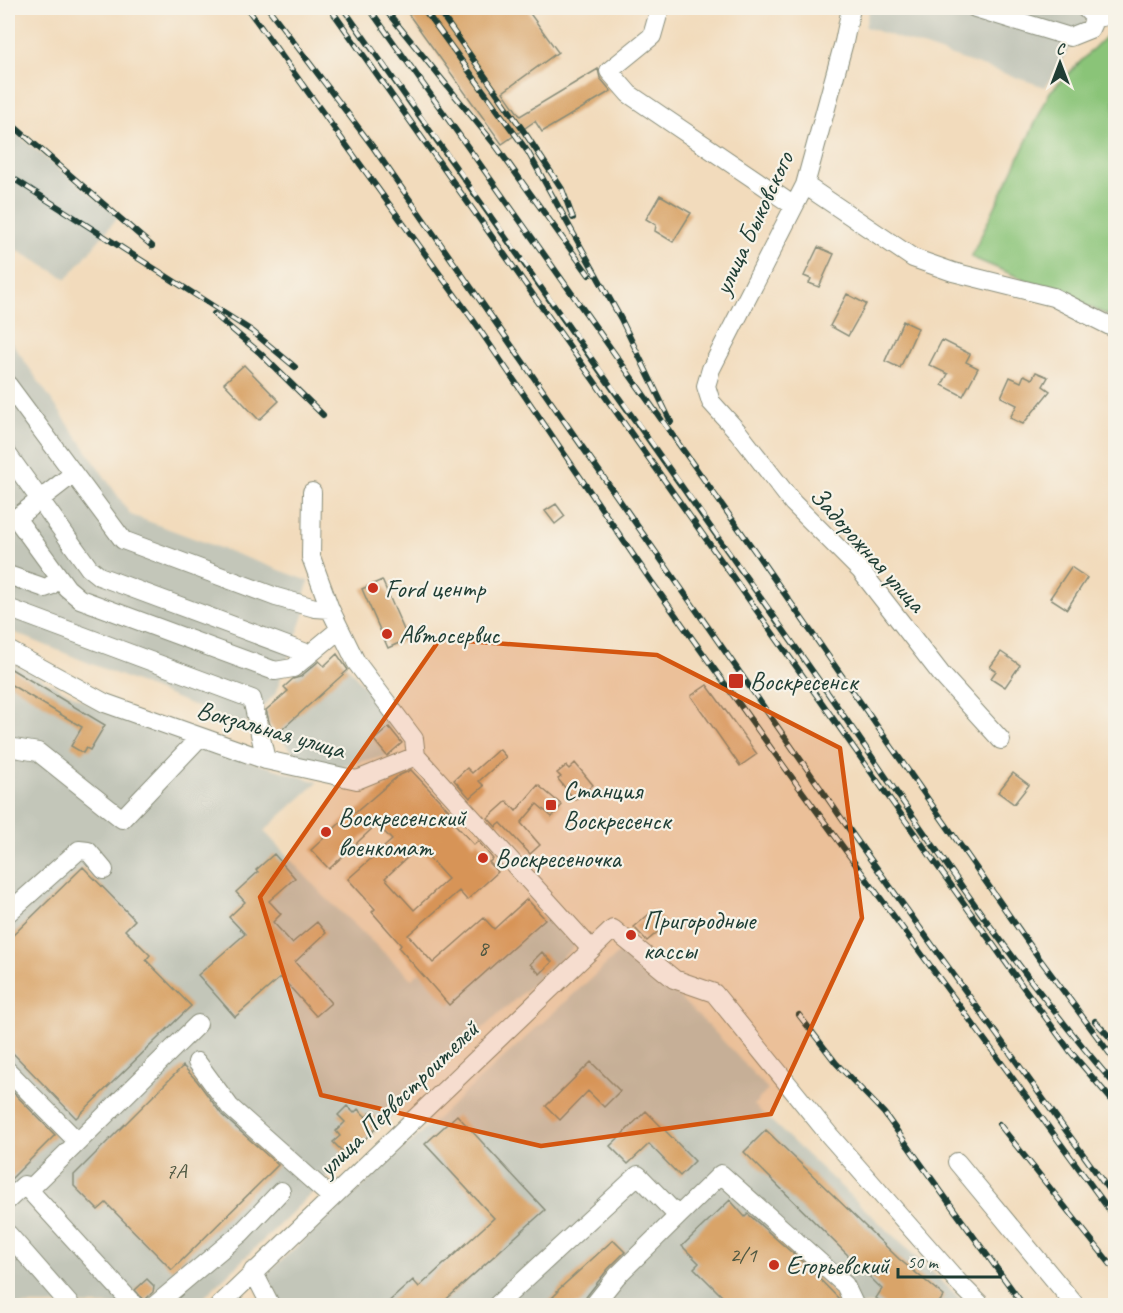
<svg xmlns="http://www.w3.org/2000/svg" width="1123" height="1313" font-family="Caveat,sans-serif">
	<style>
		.industrial { fill: #c3c6b9 }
		.green { fill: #8ac478; stroke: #548056; stroke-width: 1.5 }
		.building { fill: #d9a469; fill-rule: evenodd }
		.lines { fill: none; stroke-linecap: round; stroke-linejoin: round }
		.minor-casing { stroke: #888c78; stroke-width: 20 }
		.minor { stroke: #fff; stroke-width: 18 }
		.rail-casing { stroke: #1f3d34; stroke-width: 6 }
		.rail { stroke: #f7f3e8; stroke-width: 4; stroke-dasharray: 11; stroke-linecap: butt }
		.marked { fill: #d45610; fill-opacity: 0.2; stroke: #d45610; stroke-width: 4.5; stroke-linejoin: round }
		.poi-dot { fill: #c8321e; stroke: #f7f3e8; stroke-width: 2 }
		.labels { text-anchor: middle; stroke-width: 4.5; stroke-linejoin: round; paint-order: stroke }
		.number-label { font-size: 22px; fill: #4e5741 }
		.street-label { font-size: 26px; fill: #1f3d34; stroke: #f7f3e8 }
		.poi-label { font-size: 26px; fill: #1f3d34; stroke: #f7f3e8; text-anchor: start }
	</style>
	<rect width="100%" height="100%" fill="#f7f3e8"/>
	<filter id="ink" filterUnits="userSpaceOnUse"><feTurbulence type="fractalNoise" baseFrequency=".0167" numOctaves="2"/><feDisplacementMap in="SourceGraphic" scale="12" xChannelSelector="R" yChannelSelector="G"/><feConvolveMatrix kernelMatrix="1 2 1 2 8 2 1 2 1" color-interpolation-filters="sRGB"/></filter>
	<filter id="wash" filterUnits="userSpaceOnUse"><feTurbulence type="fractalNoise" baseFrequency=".008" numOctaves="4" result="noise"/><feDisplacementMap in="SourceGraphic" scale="24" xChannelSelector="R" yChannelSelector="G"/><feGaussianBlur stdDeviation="1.35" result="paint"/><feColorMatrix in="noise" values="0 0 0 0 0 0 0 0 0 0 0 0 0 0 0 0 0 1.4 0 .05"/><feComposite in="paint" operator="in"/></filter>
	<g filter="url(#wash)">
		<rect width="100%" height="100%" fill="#f2dbbc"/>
		<path class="industrial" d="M870,8H1095L1045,87L865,27Z
			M8,127L118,217L67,279L8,245Z
			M8,337L131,515L309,581L300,607L306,610L275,694L244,726L8,630Z
			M337,654L395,723L390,728L402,743L387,756L337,767L303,761L291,750L261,715L288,691L284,687L317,658L324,666Z
			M8,661L103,711L220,752L318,782L264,831L324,896L412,979L420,972L449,1004L548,917L575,946L482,1029L196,1305H169L154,1287L153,1295L145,1303L140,1302L137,1305H8Z
			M621,951L632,952L711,1028L768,1089L754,1105L967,1305L282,1306L266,1274Z"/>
		<path class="green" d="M1115,27V318L971,257L1050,92Z"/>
		<g id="blocks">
			<path class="building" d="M404,8H526L558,52L503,92L520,116L598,69L600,78L611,91L542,132L535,121L502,144Z
				M660,195L691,213L673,242L655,231L656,225L646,219Z
				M818,247L834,254L819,287L809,283L811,279L804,276Z
				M847,294L866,304L848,336L830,326Z
				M903,321L918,328L900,368L885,361Z
				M942,340L970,354L966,362L978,368L963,396L942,385L948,374L929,365Z
				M244,365L279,401L259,420L224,383Z
				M1036,372L1048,377L1043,386L1050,391L1023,424L1010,418L1017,405L1001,397L1010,377L1021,382L1024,375L1032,379Z
				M556,504L565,516L555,524L545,511Z
				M1071,567L1087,578L1067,609L1050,598Z
				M382,580L408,639L388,648L362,589Z
				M1001,652L1020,665L1005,687L991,678L996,671L990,667Z
				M337,654L348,670L277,734L270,725L266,710L288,691L284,687L293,679L300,677L319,661L324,666Z
				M8,667L105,725L90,750L86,748L83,753L71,746L82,727L8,683Z
				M707,685L757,754L740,766L691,696Z
				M389,727L402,743L387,756L374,740Z
				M499,749L506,757L479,781L484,786L470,798L454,780L467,768L472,773Z
				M575,763L593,785L575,800L558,779L561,777L557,773L566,766L569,769Z
				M411,770L457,819L453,822L474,845L478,841L493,859L489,862L498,872L467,900L459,891L408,935L433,963L484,918L494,929L527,899L545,919L449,1005L399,948L401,945L372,912L375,909L348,879L392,840L377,824L329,869L311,850L353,811L355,813L398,776ZM419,847L448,879L414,910L385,878Z
				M1013,773L1029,785L1014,804L998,792Z
				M538,785L562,805L552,817L537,804L521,823L540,845L530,854L501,823L496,827L488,818L507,801L516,811Z
				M274,854L295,878L269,901L281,914L273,922L292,943L317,922L326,933L295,962L331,1003L316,1016L281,977L235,1017L198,975L245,934L229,917L245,902L236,892L258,872L256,870Z
				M83,867L135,920L125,930L150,955L146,960L191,1006L76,1118L8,1048V940Z
				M654,910L667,924L647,941L634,927Z
				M542,952L552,962L540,974L530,964Z
				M591,1062L620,1091L604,1107L588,1091L560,1120L546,1106Z
				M183,1066L197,1081L222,1115L278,1165L172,1270L106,1203L98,1210L74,1186V1175Z
				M8,1087L55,1135L8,1182Z
				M347,1106L354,1113L358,1109L366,1117L371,1112L378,1119L374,1124L377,1127L354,1150L351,1148L345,1154L333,1142L340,1136L336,1131L345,1122L338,1115Z
				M646,1111L695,1161L680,1176L649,1144L628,1164L610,1146Z
				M457,1115L545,1210L440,1305H385L413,1280L419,1287L494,1218L425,1144Z
				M766,1130L899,1259L944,1296L937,1305H885L876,1298L882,1289L744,1152Z
				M730,1200L745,1217L748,1214L806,1265L840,1300L842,1305H731L694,1268L699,1263L682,1246Z
				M613,1240L625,1252L608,1269L583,1301L578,1305H545L558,1292L557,1291Z
				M147,1279L154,1286L153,1292L144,1301L135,1290Z"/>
		</g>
	</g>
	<g filter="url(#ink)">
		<use href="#blocks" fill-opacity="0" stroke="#888c78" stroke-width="1.5"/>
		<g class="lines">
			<defs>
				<path id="minor" d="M660,8L652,36L609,71L629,94L794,206
					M851,8L844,42L805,185L711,369L706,386L711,402L738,432L793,503L861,571L941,674L1001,740
					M975,8L1070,37L1090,29L1095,18L1085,8
					M1095,18L1107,16L1116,10
					M805,185L913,258L953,272L1053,297L1116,329
					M8,385L123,540L276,597L315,608L330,609
					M8,455L89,568L99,576L309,654
					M73,474L16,518L67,588L80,599L275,671L293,668L340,629
					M312,492L311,557L330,609L356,662L414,739L416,756
					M8,575L45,588L50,586L59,578
					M8,608L252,699L266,760
					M8,650L105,703L266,760L357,780L416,756
					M8,747L38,752L122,819L200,737
					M416,756L591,949
					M8,913L79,850L88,851L104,870
					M197,1062L230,1107L331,1197
					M8,1071L78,1142
					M957,1162L1076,1306
					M8,1200L24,1185L29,1190
					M8,1234L71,1306
					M253,1271L271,1306
					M135,1306L29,1190L198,1024
					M154,1306L241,1233L281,1191
					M219,1306L613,929L674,979L714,993L830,1136L960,1284L982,1306
					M496,1306L638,1175L678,1216
					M593,1306L617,1276L721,1174L845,1285L855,1306"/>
			</defs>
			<use href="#minor" class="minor-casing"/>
			<use href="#minor" class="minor"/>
			<defs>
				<path id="rail" d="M247,8L473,320L651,581L796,783L1116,1219
					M268,8L373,147L858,842L1116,1200
					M330,8L1021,984L1070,1051L1116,1105
					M343,8C501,228 657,450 813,672C911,811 1004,957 1116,1086
					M369,8L754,550L1039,958L1116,1062
					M384,8L496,146L589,275
					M423,8L528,152L621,319L671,422
					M437,8L525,133L562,189L573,218
					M8,121L152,246
					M8,175L252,331L295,367
					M214,314L260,353L323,415
					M799,1015L836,1063L884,1113L1024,1306
					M1095,1021L1116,1044
					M999,1124L1116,1271"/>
			</defs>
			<use href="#rail" class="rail-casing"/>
			<use href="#rail" class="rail"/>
		</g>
	</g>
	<path class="marked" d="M440,639L657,655L840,748L862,918L771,1114L541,1146L321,1095L260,897Z"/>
	<g class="poi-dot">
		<circle cx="373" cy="588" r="6"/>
		<circle cx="387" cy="634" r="6"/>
		<rect x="728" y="673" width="16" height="16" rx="3"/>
		<rect x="545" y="799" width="12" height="12" rx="3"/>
		<circle cx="326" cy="832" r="6"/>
		<circle cx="483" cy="858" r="6"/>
		<circle cx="631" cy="935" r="6"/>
		<circle cx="774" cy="1265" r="6"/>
	</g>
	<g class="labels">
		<g class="number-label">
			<text x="483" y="955">8</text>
			<text x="176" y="1178">7А</text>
			<text x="743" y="1262">2/1</text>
		</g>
		<g class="street-label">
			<text transform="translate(753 223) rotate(-65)" y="9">улица Быковского</text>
			<text transform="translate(868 549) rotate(48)" y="9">Задорожная улица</text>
			<text transform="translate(271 729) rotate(16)" y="9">Вокзальная улица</text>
			<text transform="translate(398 1098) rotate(-44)" y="9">улица Первостроителей</text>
		</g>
		<g class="poi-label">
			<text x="385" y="597">Ford центр</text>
			<text x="399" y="643">Автосервис</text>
			<text x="750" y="690">Воскресенск</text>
			<text x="563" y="799">Станция<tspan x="563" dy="30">Воскресенск</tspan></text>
			<text x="338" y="826">Воскресенский<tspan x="338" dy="30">военкомат</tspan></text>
			<text x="495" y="867">Воскресеночка</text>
			<text x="643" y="929">Пригородные<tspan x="643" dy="30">кассы</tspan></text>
			<text x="786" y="1274">Егорьевский</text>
		</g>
	</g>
	<rect width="1123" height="1313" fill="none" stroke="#f7f3e8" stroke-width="30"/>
	<g transform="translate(1060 63)" stroke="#f7f3e8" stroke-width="4.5" paint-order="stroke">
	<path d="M0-4.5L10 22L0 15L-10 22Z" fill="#1f3d34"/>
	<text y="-9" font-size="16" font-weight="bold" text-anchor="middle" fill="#1f3d34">С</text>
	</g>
	<path d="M898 1268v9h102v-9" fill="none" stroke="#1f3d34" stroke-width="3"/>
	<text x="907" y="1268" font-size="18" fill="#1f3d34" stroke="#f7f3e8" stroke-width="4.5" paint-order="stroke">50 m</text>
</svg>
